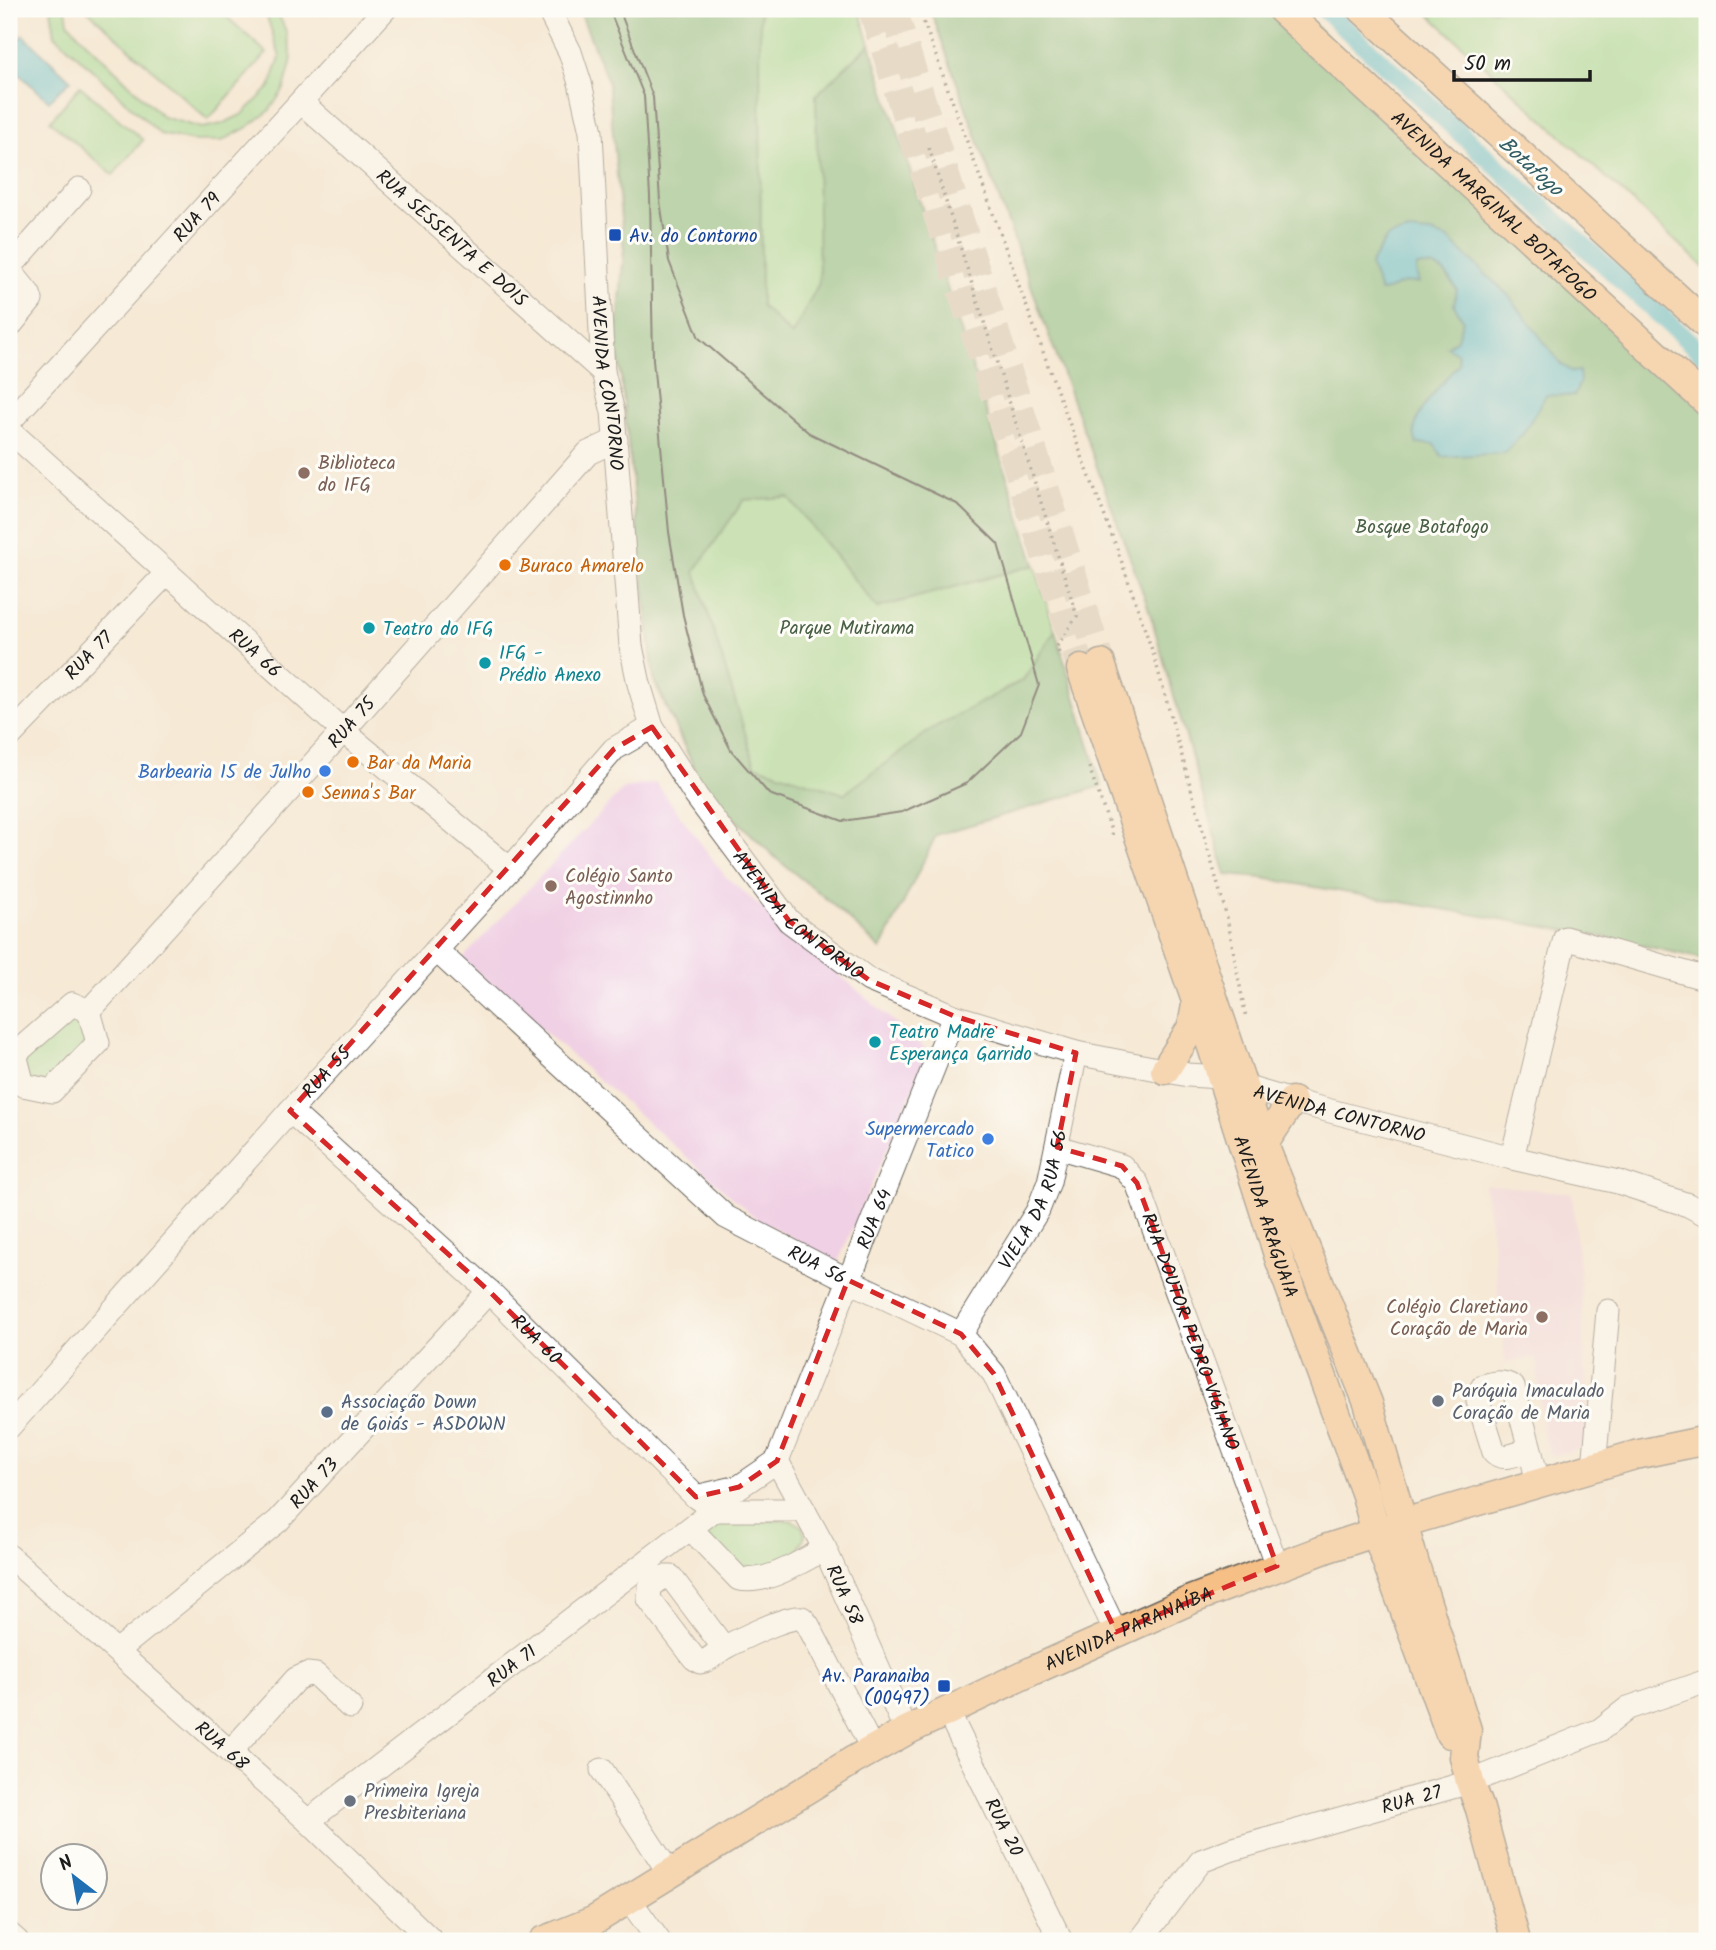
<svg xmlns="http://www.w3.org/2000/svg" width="1716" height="1950" font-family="Kalam,sans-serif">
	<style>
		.built { fill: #f0d0e4 }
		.green { fill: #99da91; stroke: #5a7b56; stroke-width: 2 }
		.forest { fill: #7aba7b; stroke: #4b6b4c; stroke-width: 2 }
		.water { fill: #52bcce; stroke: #376c75; stroke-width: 2 }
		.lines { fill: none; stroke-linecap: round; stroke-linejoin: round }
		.canal { stroke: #52bcce; stroke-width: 19 }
		.major-tunnel { stroke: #d5cab9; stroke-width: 28; stroke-dasharray: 28 14; stroke-linecap: butt }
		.minor-casing { stroke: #68645d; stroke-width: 25 }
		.major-casing { stroke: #68645d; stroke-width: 31 }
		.path { stroke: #68645d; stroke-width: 3.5; stroke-dasharray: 2 5; stroke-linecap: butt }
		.minor { stroke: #fff; stroke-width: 23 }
		.major { stroke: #f5bf86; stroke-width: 28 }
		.tram { stroke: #1c1c1c; stroke-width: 2 }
		.marked { fill: none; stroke: #d62828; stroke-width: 5; stroke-dasharray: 14 9; stroke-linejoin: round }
		.transit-dot { fill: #1a4fb4; stroke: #fdfcf7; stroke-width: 2.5 }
		.education-dot { fill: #8d6e63; stroke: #fdfcf7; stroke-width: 2.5 }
		.food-dot { fill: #e8710a; stroke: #fdfcf7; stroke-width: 2.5 }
		.culture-dot { fill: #0f9aa8; stroke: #fdfcf7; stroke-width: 2.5 }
		.shop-dot { fill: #3f7fe0; stroke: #fdfcf7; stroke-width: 2.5 }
		.worship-dot { fill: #6b7280; stroke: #fdfcf7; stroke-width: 2.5 }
		.service-dot { fill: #5c6f8a; stroke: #fdfcf7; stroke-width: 2.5 }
		.labels { text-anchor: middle; stroke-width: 6; stroke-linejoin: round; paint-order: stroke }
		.street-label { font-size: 19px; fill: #1c1c1c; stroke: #fdfcf7 }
		.transit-label { font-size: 19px; fill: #164399; stroke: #fdfcf7; text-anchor: start }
		.education-label { font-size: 19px; fill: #785e54; stroke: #fdfcf7; text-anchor: start }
		.park-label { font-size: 19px; fill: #485e45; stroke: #fdfcf7 }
		.food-label { font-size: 19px; fill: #c56008; stroke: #fdfcf7; text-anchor: start }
		.culture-label { font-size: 19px; fill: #0d838f; stroke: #fdfcf7; text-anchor: start }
		.shop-label { font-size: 19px; fill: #366cbe; stroke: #fdfcf7; text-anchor: end }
		.worship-label { font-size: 19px; fill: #5b616d; stroke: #fdfcf7; text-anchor: start }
		.service-label { font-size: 19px; fill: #4e5e75; stroke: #fdfcf7; text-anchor: start }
		.water-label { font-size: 21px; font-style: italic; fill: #325c63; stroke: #fdfcf7 }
	</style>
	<rect width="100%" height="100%" fill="#fdfcf7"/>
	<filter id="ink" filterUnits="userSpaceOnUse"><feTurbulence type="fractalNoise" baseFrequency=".0143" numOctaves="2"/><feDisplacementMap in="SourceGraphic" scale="14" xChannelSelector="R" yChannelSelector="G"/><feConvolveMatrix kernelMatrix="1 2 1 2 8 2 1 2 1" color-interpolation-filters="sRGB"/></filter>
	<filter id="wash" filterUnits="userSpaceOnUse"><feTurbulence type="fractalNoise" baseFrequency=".00686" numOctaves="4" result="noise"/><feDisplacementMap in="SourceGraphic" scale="28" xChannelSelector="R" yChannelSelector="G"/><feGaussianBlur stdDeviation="1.57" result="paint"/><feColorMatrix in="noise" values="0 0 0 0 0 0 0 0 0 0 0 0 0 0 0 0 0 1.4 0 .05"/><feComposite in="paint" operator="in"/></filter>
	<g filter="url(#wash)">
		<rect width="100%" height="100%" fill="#f6e9d5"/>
		<path class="built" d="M656,783L725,876L929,1052L838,1262L757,1219L462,959L624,788Z
			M1484,1184L1572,1193L1580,1277L1590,1446L1550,1456L1543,1433L1536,1358L1505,1363L1493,1244Z"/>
		<path class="green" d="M51,9H66L68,22L80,36L163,117L202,128L222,124L243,114L270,87L280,57L267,17L258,9H276L286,31L292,59L284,89L269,111L248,127L222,141H193L160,134L55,35Z
			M86,9H218L267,53L208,120Z
			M579,9H859L870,44L1035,565L1102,786L936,835L881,949L829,901L777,859L704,789L654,682L617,341L624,250L618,162L608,82Z
			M1423,9H1707V270Z
			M80,86L143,140L113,175L50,121Z
			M65,1015C81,1018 83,1026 89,1039L51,1083L29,1082L22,1057Z
			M791,1520L802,1526L805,1535L796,1556L755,1568L728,1565L702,1531L722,1522Z"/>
		<path class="forest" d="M579,9H760L761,306L792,335L819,283L816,95L870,44L1035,565L877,608L788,497L744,500L695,571L755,765L844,794L933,728L1023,680L1055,630L1102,786L936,835L881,949L829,901L777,859L704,789L654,678L617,341L624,250L608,82Z
			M930,9H1298L1707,404V960L1610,938L1262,878L1226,875L1149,610Z"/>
		<path class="water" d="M23,35L71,80L49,101L9,65V50Z
			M1409,231L1430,233L1448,239L1509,296L1561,364L1572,372L1579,371L1580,382L1574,396L1546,395L1523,434L1504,453L1442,457L1434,444H1417C1404,419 1443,384 1458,364V354L1447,347L1457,339L1463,320L1454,305L1457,290C1445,270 1441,265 1417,266L1416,272L1419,283C1396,280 1398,290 1380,291L1370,265L1387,237Z"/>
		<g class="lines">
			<path class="canal" d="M1324,9L1707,358"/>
		</g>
	</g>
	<g filter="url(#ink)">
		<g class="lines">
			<path class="major-tunnel" d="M872,9L1081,669
				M893,9L1101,664"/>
			<defs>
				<g id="minor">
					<path id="s1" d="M548,9L570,52L580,83L591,132L603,372L613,412L631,646L639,684L652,727L696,796L789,921L869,980L954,1016L1076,1053L1188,1075L1220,1077L1244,1087L1292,1101L1512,1158L1618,1182L1688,1205L1707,1215"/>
					<path id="s2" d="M301,102L603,372"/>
					<path d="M9,327L31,300L29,294L12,273L13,264L79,189"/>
					<path id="s3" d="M9,422L385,9"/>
					<path id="s4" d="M9,430L343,731L510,869"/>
					<path id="s5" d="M9,737L167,573"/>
					<path id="s6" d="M436,950L726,1217L848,1280L961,1334L994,1374L1116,1632"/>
					<path id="s7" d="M89,1011L343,731L588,453L616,440"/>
					<path d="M23,1085L52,1091L98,1043L89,1011"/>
					<path d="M23,1085L15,1054L72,1004L89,1011"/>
					<path id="s8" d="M290,1111L489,1291L696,1497L714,1510H804"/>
					<path id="s9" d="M1057,1147L1122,1166L1137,1183L1277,1566"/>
					<path d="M1512,1158L1565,938L1707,979"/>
					<path id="s10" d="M961,1334L1038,1210L1049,1182L1076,1053"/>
					<path id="s11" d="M9,1427L290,1111L510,869L614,749L652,727"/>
					<path d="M1530,1449C1518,1453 1504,1462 1494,1452L1478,1401V1394L1483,1386C1494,1383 1502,1380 1513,1387L1530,1449L1538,1483"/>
					<path id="s12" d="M777,1461L954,1016"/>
					<path id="s13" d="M777,1461L825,1549L906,1731"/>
					<path d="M1594,1467L1608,1311"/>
					<path d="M696,1497L739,1487L777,1461"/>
					<path d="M691,1529L739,1579C769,1584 799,1562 825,1549"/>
					<path id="s14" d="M9,1556L308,1821L432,1941"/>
					<path d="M724,1648L671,1577H663L650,1587L649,1599L694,1658L700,1662C710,1661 715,1653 724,1648C738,1640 788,1615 802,1618L808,1625L873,1750"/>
					<path id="s15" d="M117,1651L278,1521L489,1291"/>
					<path id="s16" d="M948,1712L1061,1941"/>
					<path d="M230,1752L296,1679L307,1674L316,1675L350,1707"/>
					<path d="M602,1770L670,1874"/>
					<path id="s17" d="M308,1821L714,1510"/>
					<path d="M629,1899L659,1941"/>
					<path d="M9,1934L17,1941"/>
					<path id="s18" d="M1140,1941L1201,1861L1230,1850L1470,1782L1600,1730L1628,1708L1707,1681"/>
				</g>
				<g id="major">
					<path id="s19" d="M1281,9L1707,402"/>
					<path d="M1362,9L1707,325"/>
					<path d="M1101,664L1256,1125L1368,1403L1416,1568L1467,1730L1464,1757L1470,1782L1480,1809L1516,1941"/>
					<path id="s20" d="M1081,669L1213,1050L1280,1261L1366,1495L1376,1533L1450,1734"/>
					<path d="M1165,1070L1192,1027L1196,1005"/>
					<path d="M1265,1142L1292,1101"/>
					<path id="s21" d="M543,1941L595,1920L854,1760L906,1731L1034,1670L1193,1599L1328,1548L1420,1518L1635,1455L1707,1440"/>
				</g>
			</defs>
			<use href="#minor" class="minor-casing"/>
			<use href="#major" class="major-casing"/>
			<path class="path" d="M919,9L1058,393L1119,554L1154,656L1227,917L1246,1018
				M929,148L1077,616L1057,646L1060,658
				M1089,767L1114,839"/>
			<use href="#minor" class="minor"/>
			<use href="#major" class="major"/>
			<path class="tram" d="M609,9L644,96L650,196L653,360L669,532L683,615L703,695L731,750L769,794L843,821L902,812L967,783L1021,732L1039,685L998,544L957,504L809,433L699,338L669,261L660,201L653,97L619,9"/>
		</g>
	</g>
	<path d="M0 0H1716V1950H0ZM652,727L789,921L869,980L954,1016L1076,1053L1057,1147L1122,1166L1137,1183L1277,1566L1116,1632L994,1374L961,1334L848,1280L777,1461L739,1487L696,1497L489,1291L290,1111L614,749Z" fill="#f6e9d5" fill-opacity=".55" fill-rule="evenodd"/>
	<path class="marked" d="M652,727L789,921L869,980L954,1016L1076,1053L1057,1147L1122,1166L1137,1183L1277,1566L1116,1632L994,1374L961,1334L848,1280L777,1461L739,1487L696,1497L489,1291L290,1111L614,749Z"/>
	<g class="transit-dot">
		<rect x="608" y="228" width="14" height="14" rx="3.5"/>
		<rect x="937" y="1679" width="14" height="14" rx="3.5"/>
	</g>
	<g class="education-dot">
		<circle cx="304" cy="473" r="7"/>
		<circle cx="551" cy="886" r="7"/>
		<circle cx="1542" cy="1317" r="7"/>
	</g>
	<g class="food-dot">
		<circle cx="505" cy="565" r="7"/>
		<circle cx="353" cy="762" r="7"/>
		<circle cx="308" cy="792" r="7"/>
	</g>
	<g class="culture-dot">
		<circle cx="369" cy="628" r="7"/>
		<circle cx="485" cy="663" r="7"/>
		<circle cx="875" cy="1042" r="7"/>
	</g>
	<g class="shop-dot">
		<circle cx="325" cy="771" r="7"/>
		<circle cx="988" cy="1139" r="7"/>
	</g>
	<g class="worship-dot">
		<circle cx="1438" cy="1401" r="7"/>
		<circle cx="350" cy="1801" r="7"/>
	</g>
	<circle class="service-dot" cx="327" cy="1412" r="7"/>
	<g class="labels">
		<g class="street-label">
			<text dy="7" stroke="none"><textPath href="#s19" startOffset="290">AVENIDA MARGINAL BOTAFOGO</textPath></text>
			<text dy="7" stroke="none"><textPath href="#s3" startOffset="278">RUA 79</textPath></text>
			<text dy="7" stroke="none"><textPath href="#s2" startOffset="203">RUA SESSENTA E DOIS</textPath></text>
			<text dy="7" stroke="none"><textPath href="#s1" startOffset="383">AVENIDA CONTORNO</textPath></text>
			<text dy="7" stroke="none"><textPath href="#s4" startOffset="332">RUA 66</textPath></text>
			<text dy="7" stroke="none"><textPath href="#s5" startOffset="114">RUA 77</textPath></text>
			<text dy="7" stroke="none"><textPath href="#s7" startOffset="390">RUA 75</textPath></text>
			<text dy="7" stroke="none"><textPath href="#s1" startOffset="971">AVENIDA CONTORNO</textPath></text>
			<text dy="7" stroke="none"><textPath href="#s11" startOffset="476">RUA 55</textPath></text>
			<text dy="7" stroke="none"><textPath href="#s1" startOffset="1559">AVENIDA CONTORNO</textPath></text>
			<text dy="7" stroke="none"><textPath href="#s10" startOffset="154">VIELA DA RUA 56</textPath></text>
			<text dy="7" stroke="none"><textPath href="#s20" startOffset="578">AVENIDA ARAGUAIA</textPath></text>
			<text dy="7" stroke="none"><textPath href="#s12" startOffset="261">RUA 64</textPath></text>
			<text dy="7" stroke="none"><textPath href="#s6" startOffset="497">RUA 56</textPath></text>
			<text dy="7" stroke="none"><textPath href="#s9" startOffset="248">RUA DOUTOR PEDRO VIGIANO</textPath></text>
			<text dy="7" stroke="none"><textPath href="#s8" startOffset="336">RUA 60</textPath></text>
			<text dy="7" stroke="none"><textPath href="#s15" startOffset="259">RUA 73</textPath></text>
			<text dy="7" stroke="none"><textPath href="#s13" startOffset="150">RUA 58</textPath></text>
			<text dy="7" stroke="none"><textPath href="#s21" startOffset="665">AVENIDA PARANAÍBA</textPath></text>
			<text dy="7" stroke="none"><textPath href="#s17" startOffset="256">RUA 71</textPath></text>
			<text dy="7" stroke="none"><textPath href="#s14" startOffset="285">RUA 68</textPath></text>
			<text dy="7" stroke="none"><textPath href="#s18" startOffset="320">RUA 27</textPath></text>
			<text dy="7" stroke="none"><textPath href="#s16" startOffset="128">RUA 20</textPath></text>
		</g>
		<g class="transit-label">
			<text x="629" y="242">Av. do Contorno</text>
			<text x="930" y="1682" text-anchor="end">Av. Paranaiba<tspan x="930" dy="22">(00497)</tspan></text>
		</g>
		<g class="education-label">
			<text x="318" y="469">Biblioteca<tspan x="318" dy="22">do IFG</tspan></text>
			<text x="565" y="882">Colégio Santo<tspan x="565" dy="22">Agostinnho</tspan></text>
			<text x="1528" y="1313" text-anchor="end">Colégio Claretiano<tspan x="1528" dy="22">Coração de Maria</tspan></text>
		</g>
		<g class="park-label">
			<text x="1422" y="533">Bosque Botafogo</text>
			<text x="847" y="634">Parque Mutirama</text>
		</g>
		<g class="food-label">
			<text x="519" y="572">Buraco Amarelo</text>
			<text x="367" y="769">Bar da Maria</text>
			<text x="322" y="799">Senna's Bar</text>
		</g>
		<g class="culture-label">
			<text x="383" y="635">Teatro do IFG</text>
			<text x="499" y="659">IFG -<tspan x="499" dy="22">Prédio Anexo</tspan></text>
			<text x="889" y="1038">Teatro Madre<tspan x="889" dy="22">Esperança Garrido</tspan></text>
		</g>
		<g class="shop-label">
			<text x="311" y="778">Barbearia 15 de Julho</text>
			<text x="974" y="1135">Supermercado<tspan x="974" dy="22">Tatico</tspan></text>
		</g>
		<g class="worship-label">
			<text x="1452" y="1397">Paróquia Imaculado<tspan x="1452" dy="22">Coração de Maria</tspan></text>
			<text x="364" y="1797">Primeira Igreja<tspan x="364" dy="22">Presbiteriana</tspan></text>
		</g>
		<g class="service-label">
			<text x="341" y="1408">Associação Down<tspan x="341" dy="22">de Goiás - ASDOWN</tspan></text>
		</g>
		<g class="water-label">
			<text transform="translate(1531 166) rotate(42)" y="7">Botafogo</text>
		</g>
	</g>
	<rect width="1716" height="1950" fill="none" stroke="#fdfcf7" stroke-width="35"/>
	<g transform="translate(74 1877) rotate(329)"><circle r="33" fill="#fdfcf7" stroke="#a3a29f" stroke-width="2"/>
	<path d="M0-5L12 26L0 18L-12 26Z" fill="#1f6fb2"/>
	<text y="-10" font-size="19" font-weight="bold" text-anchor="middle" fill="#1c1c1c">N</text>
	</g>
	<path d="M1454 70v10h136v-10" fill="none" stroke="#1c1c1c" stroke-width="3.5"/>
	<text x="1464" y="70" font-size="21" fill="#1c1c1c" stroke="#fdfcf7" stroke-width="5" paint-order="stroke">50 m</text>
</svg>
